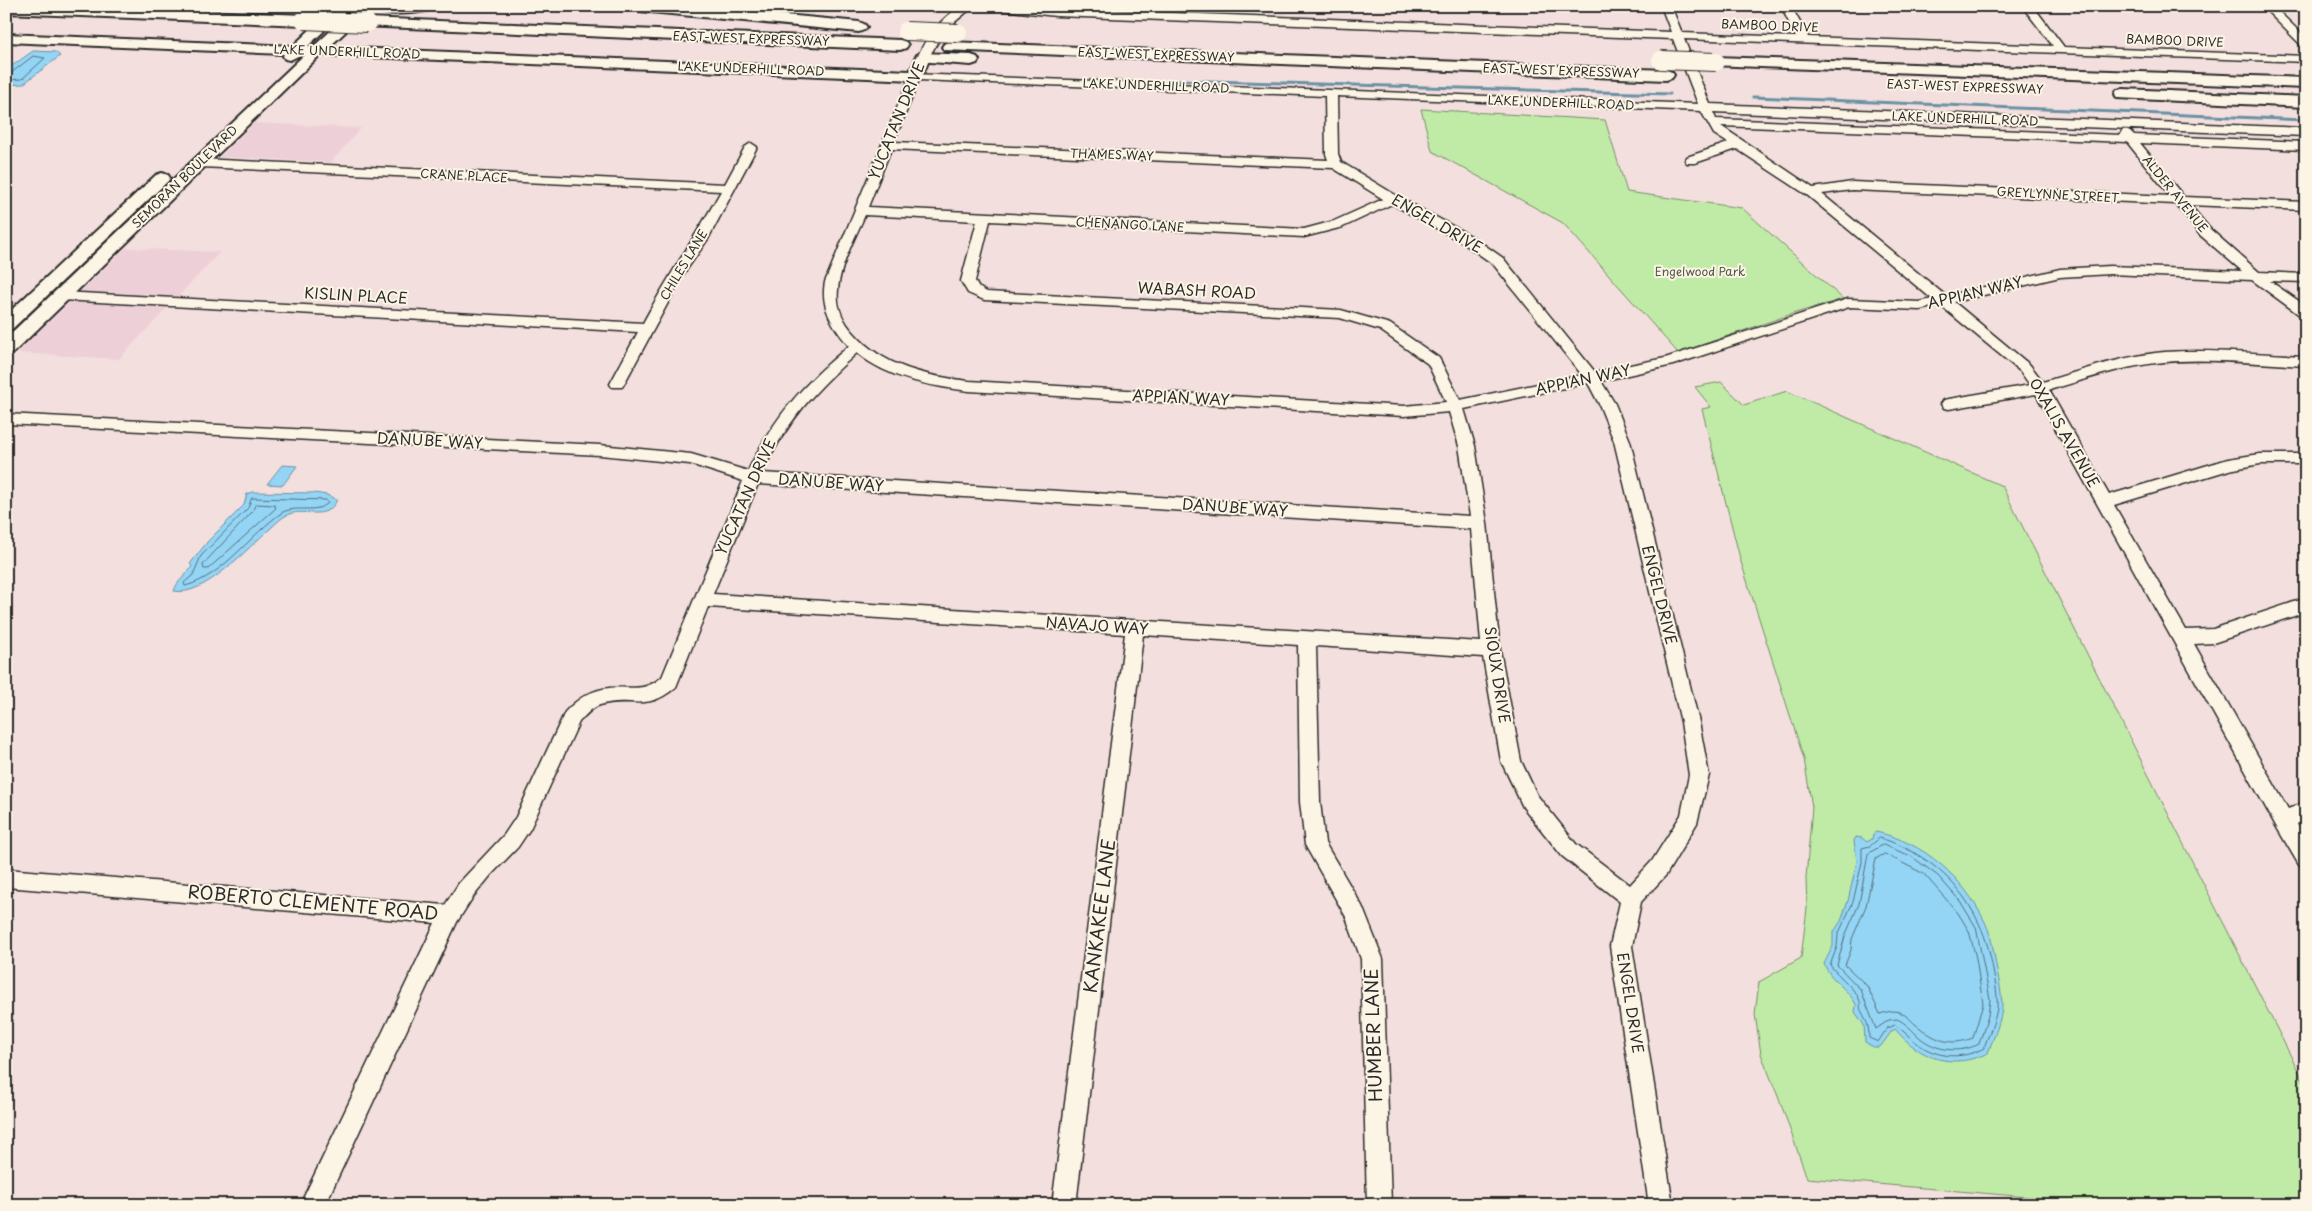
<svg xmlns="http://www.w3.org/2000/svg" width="2312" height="1211" font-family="'Playpen Sans',sans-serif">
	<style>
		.built { fill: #edd0d7 }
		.green { fill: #c0eba7; stroke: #768b69 }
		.water { fill: #94d5f5; stroke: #6a91a4 }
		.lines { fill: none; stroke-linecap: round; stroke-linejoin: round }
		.shore { stroke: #556f7c; stroke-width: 1 }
		.stream { stroke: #6a91a4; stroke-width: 3 }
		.minor-casing { stroke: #2b2b2b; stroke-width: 3 }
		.major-casing { stroke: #2b2b2b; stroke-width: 4 }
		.highway-casing { stroke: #2b2b2b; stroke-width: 4 }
		.minor { fill: #fcf5e5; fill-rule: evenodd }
		.major { fill: #fcf5e5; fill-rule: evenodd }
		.highway { fill: #fcf5e5; fill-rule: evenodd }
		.highway-bridge-casing { stroke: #2b2b2b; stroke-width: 20; stroke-linecap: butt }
		.highway-bridge { stroke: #fcf5e5; stroke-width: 18 }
		.labels { text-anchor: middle; stroke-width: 4; stroke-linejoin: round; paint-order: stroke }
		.far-street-label { font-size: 12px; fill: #2b2b2b; stroke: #fcf5e5 }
		.far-park-label { font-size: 12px; fill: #505b4a; stroke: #fcf5e5 }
		.street-label { font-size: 15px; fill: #2b2b2b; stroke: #fcf5e5 }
		.near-street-label { font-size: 18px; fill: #2b2b2b; stroke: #fcf5e5 }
	</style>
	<rect width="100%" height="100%" fill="#f3dfdd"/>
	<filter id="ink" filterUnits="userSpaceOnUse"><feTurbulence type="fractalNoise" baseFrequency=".02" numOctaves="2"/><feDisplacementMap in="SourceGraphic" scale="10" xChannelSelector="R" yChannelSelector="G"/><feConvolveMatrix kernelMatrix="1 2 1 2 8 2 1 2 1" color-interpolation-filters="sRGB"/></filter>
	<g filter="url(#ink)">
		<path class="built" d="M254,123L361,128L331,162L220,157Z
			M126,248L220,252L119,359L17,353Z"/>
		<path class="green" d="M1421,109L1605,120L1627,192L1742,208L1843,299L1792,314L1678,353L1563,223L1432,151Z
			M1721,382L1744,405L1787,391L2002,486L2306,1086V1205H2121L1807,1178L1781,1104L1761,1054L1755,1014L1759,982L1801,958L1807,908L1806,878L1812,807L1804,759L1741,562L1702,409L1711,407L1695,387Z"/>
		<path class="water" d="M33,51L56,52L60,56L23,84L6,85V70Z
			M282,465L297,466L283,485L267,484Z
			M252,492L314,493L327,495L337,500C326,522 307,508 289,514C282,517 276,523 271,528C248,547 204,598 174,591C177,580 187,576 192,566L190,564L208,541L244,505L247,494Z
			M1876,832C1924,842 1964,878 1985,922C1992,936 1994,955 1997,970C1999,981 2002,994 2002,1005C2002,1020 1993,1038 1988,1053C1952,1070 1920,1059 1895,1029L1891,1032L1881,1046C1874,1049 1871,1046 1865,1042L1864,1025L1855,1012L1856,1004C1847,988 1831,981 1824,964L1833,946V933L1841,921L1848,901L1857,861L1854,841L1856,837L1862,838L1867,842L1872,839L1873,834Z"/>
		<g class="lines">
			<path class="shore" d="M6,74L11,73L33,56L45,58L22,79L6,80
				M252,498L326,500L328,503C316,514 297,505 283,512C251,533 223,577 185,586L184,583L193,575L201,556L248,508Z
				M256,504L274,505L276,508L208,569H204L203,565L207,560L252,512Z
				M1880,838C1942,857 1983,906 1993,970C1995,982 1998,996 1997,1008C1995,1022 1988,1035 1984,1048C1962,1060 1936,1058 1917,1043C1909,1037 1903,1030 1895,1025L1887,1028L1878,1042L1869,1038C1869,1026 1867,1022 1862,1012C1859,1008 1861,1005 1860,1001C1856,989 1838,976 1830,965L1837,947L1838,935L1853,902L1862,862V848L1870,846Z
				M1883,845L1911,856L1938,876L1960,901L1976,927L1990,999L1988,1016L1979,1044C1959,1054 1936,1051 1919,1037C1912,1030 1906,1023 1897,1019L1889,1020L1876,1029L1861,990L1837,965L1845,936L1859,904L1868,854Z
				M1885,854L1924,874L1958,913L1969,931L1976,958L1983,1004L1973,1038C1949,1047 1935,1040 1915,1024C1911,1020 1905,1014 1899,1012C1893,1010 1887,1012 1880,1014L1867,986L1845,965L1851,950L1852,939L1866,906L1876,859Z"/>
			<path class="stream" d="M1175,80L1670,94
				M1753,97L2306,120"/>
			<defs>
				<path id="minor" d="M961,6H974L945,30L927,60H919L917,58C927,35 940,20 961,6Z
					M988,6L1671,32L1661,6H1671L1682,33L1796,37L1781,6H1791L1808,37L2053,46L2022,6H2033L2064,47L2306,56V62L1684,39L1710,104L2306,128V136L1713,112L1716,119L2121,135L2122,130C2128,129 2130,130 2134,135L2306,142V150L2140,143L2184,197L2306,202V210L2190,205L2210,229L2259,272L2306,274V282L2270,281L2306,306V317L2301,316L2252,280L2110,274L2060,277L1954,302L2030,365L2043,382C2080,371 2117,358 2155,353C2201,348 2259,354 2306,356V366C2257,364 2205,357 2156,363C2120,367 2084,380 2049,390L2109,495L2228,459L2260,454H2306V464H2260L2229,470L2114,505L2186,630L2213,629L2306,598V612L2213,643L2194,644L2288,809L2306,802V820L2297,824L2306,839V868L2299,865L2276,826L2036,394L1949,409L1944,408L1941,404L1944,400L1949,399L2030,385L2020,371L1940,305L1920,310L1849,307L1673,365L1601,381L1615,404L1630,441L1699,722L1709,775L1697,823L1666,875L1641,902L1632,946L1673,1205H1649L1610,946L1620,902L1562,856L1523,807L1501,761L1483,657L1316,646L1320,802L1325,843L1362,906L1383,959L1391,1205H1367L1361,959L1346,917L1305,845L1300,802L1298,645L1143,635L1076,1205H1052L1125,634L708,607L676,687C644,714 630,695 600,705C591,708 586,715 579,722L530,829L518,847L491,875L473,897L457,922L325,1205H300L435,923L6,887V869L445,905L459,883L504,835L516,817L565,712C578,698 591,690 609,688C631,686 643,693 662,677L743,481L690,464L600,455L6,424V414L600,445L691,454L748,471C773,418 804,383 849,346C833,327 820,307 825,282L911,74L1698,104L1673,39L1056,16L993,9ZM919,80L1325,96L1326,154L1328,160L894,142ZM1337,96L1701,111L1714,134L1728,143L1687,157L1685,160L1687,163H1695L1737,149L1807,195L1932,299L1920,302L1848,299L1665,358L1595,372L1503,258L1473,237L1397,196L1341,162L1338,154ZM1721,126L2127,142L2170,196L1852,182L1813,188ZM891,149L1333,168L1383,199L1334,221L1304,229L868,207ZM1852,190L2176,204L2200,235L2242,271L2110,266L2060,269L1946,296L1822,194ZM1392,204L1463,243L1493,264L1582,375L1460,400L1439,358L1390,324L1341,310L987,292L978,287L975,281L990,221L1304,237L1343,227ZM865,215L977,221L961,281L968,293L984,300L1340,318L1380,330L1428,364L1446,402L1404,406L969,381C925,376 883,367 853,332C843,321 836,306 838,290C840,265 855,238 865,215ZM857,353C889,379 930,386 969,391L1404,416L1449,412L1459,446L1470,516L762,473C787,421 814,391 857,353ZM1588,383L1599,404L1614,441L1681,722L1689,775L1681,815L1652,861L1630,885L1576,844L1537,795L1521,761L1500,650L1487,523L1475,446L1464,409ZM758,484L1471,529L1481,642L713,594Z
					M2262,6H2273L2306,38V47L2302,46Z
					M751,143L757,147L708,239L683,275L624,384L622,387H612L610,384L638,332L62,300L55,296L62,292L643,323C667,278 696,236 721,191L200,167L194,163L200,159L725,184L745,147Z"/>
				<path id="major" d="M335,6H350L308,46L313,47L358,6H373L329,47L910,71L918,55H928L930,58L922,76L915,80L320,55L13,353L6,355V338L304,55H300L290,60L285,59L283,56L284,54L6,42V34L293,46Z
					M162,173L168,175L170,178L168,181L12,329L6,331V315L156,175Z"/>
				<path id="highway" d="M6,6H75L304,15L309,17L312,20L309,23L304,25L6,13Z
					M381,6H438C433,13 382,17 376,10Z
					M633,6H690L859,22L864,24L867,27L864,30L859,32L640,11Z
					M367,18L900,40L906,42L908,45L906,48L900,50L362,26L359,23L362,20Z
					M950,42L1666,70L1672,72L1674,75L1672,78L1666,80L944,50L942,47L944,44Z
					M923,53L971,55L977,57L979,60L977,63L971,65L917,61L915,58L917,55Z
					M1716,57L2306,78V88L1710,65L1708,62L1710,59Z
					M2123,89L2306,97V107L2117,98L2115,94L2117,90Z"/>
			</defs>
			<use href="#minor" class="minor-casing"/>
			<use href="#major" class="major-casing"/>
			<use href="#highway" class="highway-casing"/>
			<use href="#minor" class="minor"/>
			<use href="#major" class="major"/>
			<use href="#highway" class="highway"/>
			<defs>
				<path id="highway-bridge" d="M304,20L367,23
					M906,31L958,33
					M1661,60L1716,62"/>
			</defs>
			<use href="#highway-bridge" class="highway-bridge-casing"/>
			<use href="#highway-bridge" class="highway-bridge"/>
		</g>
	</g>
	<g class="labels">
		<g class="far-street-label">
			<text transform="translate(1770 26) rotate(2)" y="4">BAMBOO DRIVE</text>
			<text transform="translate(751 39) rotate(2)" y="4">EAST-WEST EXPRESSWAY</text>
			<text transform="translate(2175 41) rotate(2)" y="4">BAMBOO DRIVE</text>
			<text transform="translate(347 52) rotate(2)" y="4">LAKE UNDERHILL ROAD</text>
			<text transform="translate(1156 55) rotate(2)" y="4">EAST-WEST EXPRESSWAY</text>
			<text transform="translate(751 69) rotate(2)" y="4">LAKE UNDERHILL ROAD</text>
			<text transform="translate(1561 71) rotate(2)" y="4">EAST-WEST EXPRESSWAY</text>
			<text transform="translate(1156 86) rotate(2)" y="4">LAKE UNDERHILL ROAD</text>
			<text transform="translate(1965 87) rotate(2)" y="4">EAST-WEST EXPRESSWAY</text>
			<text transform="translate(1561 103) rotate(2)" y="4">LAKE UNDERHILL ROAD</text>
			<text transform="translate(1965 119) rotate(2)" y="4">LAKE UNDERHILL ROAD</text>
			<text transform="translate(1112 155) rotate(2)" y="4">THAMES WAY</text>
			<text transform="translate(464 176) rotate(3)" y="4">CRANE PLACE</text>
			<text transform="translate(185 177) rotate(-44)" y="4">SEMORAN BOULEVARD</text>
			<text transform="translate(2175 194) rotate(51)" y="4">ALDER AVENUE</text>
			<text transform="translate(2058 195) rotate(3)" y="4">GREYLYNNE STREET</text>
			<text transform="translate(1130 225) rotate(3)" y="4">CHENANGO LANE</text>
			<text transform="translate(684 265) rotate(-59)" y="4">CHILES LANE</text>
		</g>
		<g class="far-park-label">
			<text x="1700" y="276">Engelwood Park</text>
		</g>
		<g class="street-label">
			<text transform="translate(897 121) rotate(-68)" y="5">YUCATAN DRIVE</text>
			<text transform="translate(1437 224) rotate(30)" y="5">ENGEL DRIVE</text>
			<text transform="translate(1197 291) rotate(3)" y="5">WABASH ROAD</text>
			<text transform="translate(1975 293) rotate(-13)" y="5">APPIAN WAY</text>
			<text transform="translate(356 296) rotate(3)" y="5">KISLIN PLACE</text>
			<text transform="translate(1583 380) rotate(-12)" y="5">APPIAN WAY</text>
			<text transform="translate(1181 398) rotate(3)" y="5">APPIAN WAY</text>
			<text transform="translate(2064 433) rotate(60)" y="5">OXALIS AVENUE</text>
			<text transform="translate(430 441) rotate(3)" y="5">DANUBE WAY</text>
			<text transform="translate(831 483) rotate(4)" y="5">DANUBE WAY</text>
			<text transform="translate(746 497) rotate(-66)" y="5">YUCATAN DRIVE</text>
			<text transform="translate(1235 508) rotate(4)" y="5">DANUBE WAY</text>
			<text transform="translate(1659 595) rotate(76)" y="5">ENGEL DRIVE</text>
			<text transform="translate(1097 626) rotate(4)" y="5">NAVAJO WAY</text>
			<text transform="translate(1497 675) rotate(81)" y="5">SIOUX DRIVE</text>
			<text transform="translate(1630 1003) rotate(81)" y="5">ENGEL DRIVE</text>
		</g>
		<g class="near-street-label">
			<text transform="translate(313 903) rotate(5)" y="6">ROBERTO CLEMENTE ROAD</text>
			<text transform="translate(1100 916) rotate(-83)" y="6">KANKAKEE LANE</text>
			<text transform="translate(1374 1035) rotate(-92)" y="6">HUMBER LANE</text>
		</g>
	</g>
	<rect width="2312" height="1211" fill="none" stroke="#fcf5e5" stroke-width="25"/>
	<rect x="12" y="12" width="2287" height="1186" fill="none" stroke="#2b2b2b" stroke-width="2" filter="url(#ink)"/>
</svg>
